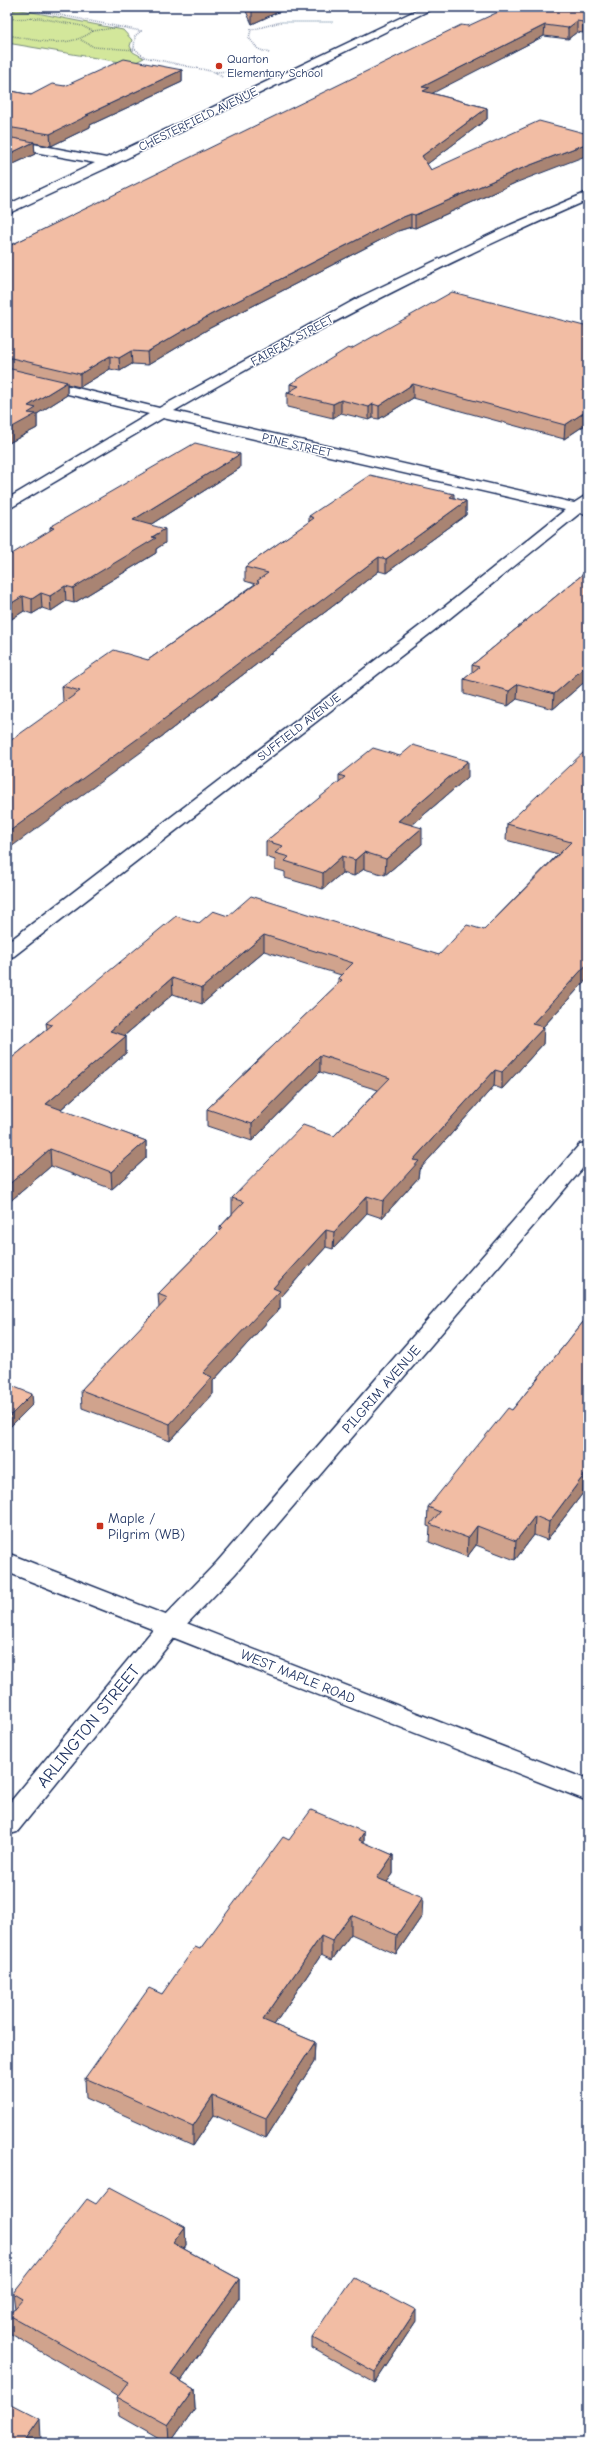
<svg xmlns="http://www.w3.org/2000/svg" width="595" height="2450" font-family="'Comic Neue',sans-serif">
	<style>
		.green { fill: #d3e79b; stroke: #778b7c }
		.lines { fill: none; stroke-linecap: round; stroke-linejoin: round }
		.street-casing { stroke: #1b2f5e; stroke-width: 3 }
		.secondary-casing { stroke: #1b2f5e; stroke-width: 3 }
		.path { stroke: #1b2f5e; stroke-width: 1.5; stroke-dasharray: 0.5 1.5; stroke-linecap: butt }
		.street { fill: #fff; fill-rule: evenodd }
		.secondary { fill: #fff; fill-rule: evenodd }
		.wall { fill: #d0a38d; stroke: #1b2f5e }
		.shaded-wall { fill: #a98473; stroke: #1b2f5e }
		.building { fill: #f2bda4; stroke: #1b2f5e }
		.poi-dot { fill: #c8321e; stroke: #fff; stroke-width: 1.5 }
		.labels { text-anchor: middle; stroke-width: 3; stroke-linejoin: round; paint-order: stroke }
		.far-poi-label { font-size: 12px; fill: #1b2f5e; stroke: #fff; text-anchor: start }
		.far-street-label { font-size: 12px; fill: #1b2f5e; stroke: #fff }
		.street-label { font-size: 14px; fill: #1b2f5e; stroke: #fff }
		.poi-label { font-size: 14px; fill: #1b2f5e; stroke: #fff; text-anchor: start }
		.near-street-label { font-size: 17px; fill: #1b2f5e; stroke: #fff }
	</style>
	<rect width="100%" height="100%" fill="#fff"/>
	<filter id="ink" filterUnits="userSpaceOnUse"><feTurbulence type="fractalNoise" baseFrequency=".025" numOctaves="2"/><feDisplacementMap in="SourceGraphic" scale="8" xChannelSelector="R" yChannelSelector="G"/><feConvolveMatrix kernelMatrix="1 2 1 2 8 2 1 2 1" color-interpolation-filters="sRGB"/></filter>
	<g filter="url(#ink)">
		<path class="green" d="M17,9L123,30L132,40L130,46L133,52L144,58L132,64L7,43V13Z"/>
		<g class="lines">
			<defs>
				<path id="street" d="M423,7H436L113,165L7,214V205L95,163L7,147V139L106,158Z
					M588,192V200C445,262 308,333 174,411L574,503L588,494V514L580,513L450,618L14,956L7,958V943L438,612L565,510L163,418L7,510V499L149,414L7,379V371L159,408L360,297L508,226Z
					M588,1143V1162L235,1574L179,1632L17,1832L7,1835V1806L161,1620L217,1562L580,1144Z"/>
				<path id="secondary" d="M7,1553L588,1780V1801L7,1572Z"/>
			</defs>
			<use href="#street" class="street-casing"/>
			<use href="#secondary" class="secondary-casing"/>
			<path class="path" d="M19,7L141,31L135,36L134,48L144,57L215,72
				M7,19L40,18L82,26L93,31L120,27
				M7,35C37,40 67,50 93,31
				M81,40L94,47L135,50
				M269,53L258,49L249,38L251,30L281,22H333
				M222,77L215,72L231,71"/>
			<use href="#street" class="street"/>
			<use href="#secondary" class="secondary"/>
		</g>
		<path class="wall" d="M244,7H289L252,24Z
			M588,7V30H587L583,33L577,32L568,39L544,36L431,93L487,108V119L427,164L431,170L515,183L415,228L411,227L398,231L210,328L148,365L132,364L120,371L110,369L80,387L67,384V395L37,414V428L7,444V247L468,26Z
			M182,70V82L90,125V127L51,146L34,143L35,154L7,167V90L31,95L65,86Z
			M588,327V423L564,439L413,398L379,419L373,418L369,420L341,413L333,418L287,407V393L290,391V384L351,349Z
			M240,468L150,525L165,543L156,549V553L74,603L66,601L51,611L42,608L32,614L24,611L7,622L50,531V527Z
			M454,494V498L466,501V515L386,573L379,571L148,747L66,702L63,701L62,686L148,660L255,584L245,581V567L309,522V516Z
			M588,570V679L553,709L517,699L508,706L464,694V679L472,673V665Z
			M588,752V978L543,1027V1044L502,1089L494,1086L419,1170L418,1178L382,1218L367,1213L333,1249L326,1247L280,1298V1308L213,1381V1394L170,1441L82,1408L81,1390L159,1308L158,1294L220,1231V1227L232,1214V1198L334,1136L378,1090L320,1072L252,1141L207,1126V1109L338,984V978L341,975L264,951L202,1004L173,994L124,1036H126V1053L60,1110L146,1141V1158L112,1189L51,1166L7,1204V1062L47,1029L46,1023L199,923L228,916L439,955L484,930L558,854L506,840L507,824Z
			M339,775L468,777L412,825L422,844L385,875L364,869L354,876L342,873L323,889L285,878V872L275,869V860L266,857V841L339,783Z
			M588,1316V1495L583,1493L547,1540L534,1535L515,1560L476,1545L467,1557L429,1542L430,1527L427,1526L428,1507L512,1410Z
			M364,1832V1843L393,1855V1874L387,1882L422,1916L396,1954L351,1934L332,1960L321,1955L274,2025L315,2042L314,2062L266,2138L214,2115L193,2146L86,2098L85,2078L162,1994L200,1949L289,1840Z
			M96,2204L185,2227L186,2246L184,2249L239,2279V2298L181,2381L194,2389L195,2408L170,2443H166L119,2416L117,2397L118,2396L11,2334L9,2315L15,2309L13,2293Z
			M416,2321L375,2383L312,2348V2337Z"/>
		<path class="shaded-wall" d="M258,7H289L252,24V10Z
			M587,19V30L583,33V22Z
			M577,21V32L568,39V28Z
			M545,25L544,36L429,95L423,102L422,87Z
			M182,70V82L90,125V127L51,146L50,134L86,115Z
			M487,108V119L422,168V156Z
			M34,142L35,154L7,167V155Z
			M588,143V155L515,183L415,228V215L515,171Z
			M411,214V227L398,231L210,328L148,365L147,352L210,315L398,219Z
			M131,351L132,364L120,371L119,358Z
			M110,356V369L80,387V374Z
			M67,382V395L37,414V428L7,444V430L28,406Z
			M413,384V398L379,419V406Z
			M341,400V413L333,418V404Z
			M373,404V418L369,420V407Z
			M588,410V423L564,439L565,425Z
			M240,454V468L134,535L133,520Z
			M466,501V515L386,573V559Z
			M165,529V543L156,549V553L74,603L73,588Z
			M379,557V571L148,747L7,850V833Z
			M65,586L66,601L51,611L50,596Z
			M41,593L42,608L32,614V599Z
			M23,596L24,611L7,622V606Z
			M588,664V679L553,709L554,694Z
			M518,684L517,699L508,706L509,691Z
			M468,761V777L398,837V821Z
			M422,828V844L385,875L386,859Z
			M364,852V869L354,876L355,860Z
			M342,856V873L323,889V873Z
			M264,935V951L202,1004V988Z
			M588,963V978L531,1040L532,1024Z
			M172,978L173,994L111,1047L110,1031Z
			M544,1027L543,1044L502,1089V1072Z
			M126,1036V1053L47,1121L46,1104Z
			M320,1055V1072L252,1141V1124Z
			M495,1070L494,1086L419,1170L418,1178L382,1218L383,1201L413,1160Z
			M146,1141V1158L112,1189L111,1172Z
			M50,1149L51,1166L7,1204V1186Z
			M367,1196V1213L333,1249L334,1232Z
			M326,1230V1247L280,1298V1308L213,1381V1394L170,1441V1424L203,1373L273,1288Z
			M32,1394L33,1404L7,1430V1419Z
			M584,1475L583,1493L547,1540L549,1522Z
			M535,1516L534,1535L515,1560L516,1541Z
			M477,1526L476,1545L467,1557L468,1538Z
			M364,1832V1852L359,1840Z
			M393,1855V1874L376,1897L377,1878Z
			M423,1897L422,1916L396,1954L397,1935Z
			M351,1915V1934L332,1960V1941Z
			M321,1936V1955L264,2040L263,2020Z
			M315,2042L314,2062L266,2138V2118Z
			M213,2096L214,2115L193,2146V2126Z
			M185,2227L186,2246L173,2262V2243Z
			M239,2279V2298L172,2394L171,2375Z
			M416,2310V2321L375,2383V2372Z
			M194,2389L195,2408L170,2443H169L168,2425Z
			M40,2419L41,2438L38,2443H23Z"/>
		<path class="building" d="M251,7H258L252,10Z
			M509,7H588V19H587L583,22L577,21L568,28L545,25L422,87L429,88L423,91L487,108L422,156L431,170L539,121L588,134V143L515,171L415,215L411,214L398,219L210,315L147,352L131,351L119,358L110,356L80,374L7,357V247L461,25L468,26Z
			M124,59L182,70L86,115H89L50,134L7,127V90L31,95L52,84L65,86Z
			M7,137L34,142L7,155Z
			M452,292L588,327V410L565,425L413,384L379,406L373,404L369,407L341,400L333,404L287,393L299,386L290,384L348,348L351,349Z
			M7,368L67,382L28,406L36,408L28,413L36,414L7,430Z
			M195,443L240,454L133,520L165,529L152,537L156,538L73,588L65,586L50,596L41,593L32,599L23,596L7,606V557L54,528L50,527Z
			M370,475L454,494L450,497L466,501L386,559L379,557L147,732L7,833V743L80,691L62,686L114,650L148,660L259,582L257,581L268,573L245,567L314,518L309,516Z
			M588,570V664L554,694L518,684L509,691L464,679L479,667L472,665Z
			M413,745L468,761L398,821L422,828L386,859L364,852L355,860L342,856L323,873L285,861L289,857L275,853L283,846L266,841L345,777L339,775L373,748L400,756Z
			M585,751L588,752V963L532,1024L544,1027L502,1072L495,1070L413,1160L419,1161L383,1201L367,1196L334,1232L326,1230L273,1288L280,1291L203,1373L212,1377L170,1424L81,1390L168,1298L158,1294L223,1228L220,1227L244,1202L232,1198L303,1125L334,1136L390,1078L320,1055L252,1124L207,1109L342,980L338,978L353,963L264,935L202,988L172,978L110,1031L126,1036L46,1104L146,1141L111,1172L50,1149L7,1186V1062L52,1025L46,1023L176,916L199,923L213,911L228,916L251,896L439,955L467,925L484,930L571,842L507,824Z
			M588,1316V1476L584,1475L549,1522L535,1516L516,1541L477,1526L468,1538L430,1524L440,1512L428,1507L508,1408L512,1410Z
			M7,1384L32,1394L7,1419Z
			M311,1810L364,1832L359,1840L393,1855L377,1878L423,1897L397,1935L351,1915L332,1941L321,1936L263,2020L315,2042L266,2118L213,2096L193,2126L85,2078L149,1988L162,1994L195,1947L200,1949L283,1837L289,1840Z
			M110,2187L185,2227L173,2243L239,2279L171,2375L194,2389L168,2425L117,2397L128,2382L9,2315L23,2299L13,2293L87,2199L96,2204Z
			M353,2277L416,2310L375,2372L312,2337Z
			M7,2402L40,2419L23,2443H7Z"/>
	</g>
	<g class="poi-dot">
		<circle cx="219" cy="66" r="4"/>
		<rect x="96" y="1522" width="8" height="8" rx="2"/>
	</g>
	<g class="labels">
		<g class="far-poi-label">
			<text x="227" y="63">Quarton<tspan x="227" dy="14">Elementary School</tspan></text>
		</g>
		<g class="far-street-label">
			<text transform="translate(198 119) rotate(-26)" y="4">CHESTERFIELD AVENUE</text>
			<text transform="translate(292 340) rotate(-29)" y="4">FAIRFAX STREET</text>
			<text transform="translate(297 445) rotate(13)" y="4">PINE STREET</text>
			<text transform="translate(299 727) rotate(-38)" y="4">SUFFIELD AVENUE</text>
		</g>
		<g class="street-label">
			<text transform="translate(381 1389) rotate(-49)" y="5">PILGRIM AVENUE</text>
			<text transform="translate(298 1676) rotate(22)" y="5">WEST MAPLE ROAD</text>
		</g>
		<g class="poi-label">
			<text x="108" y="1523">Maple /<tspan x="108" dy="16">Pilgrim (WB)</tspan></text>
		</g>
		<g class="near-street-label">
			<text transform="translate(88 1726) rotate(-51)" y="6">ARLINGTON STREET</text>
		</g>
	</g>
	<rect width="595" height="2450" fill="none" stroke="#fff" stroke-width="24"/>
	<rect x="12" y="12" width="571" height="2426" fill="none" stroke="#1b2f5e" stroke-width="1.5" filter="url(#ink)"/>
</svg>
